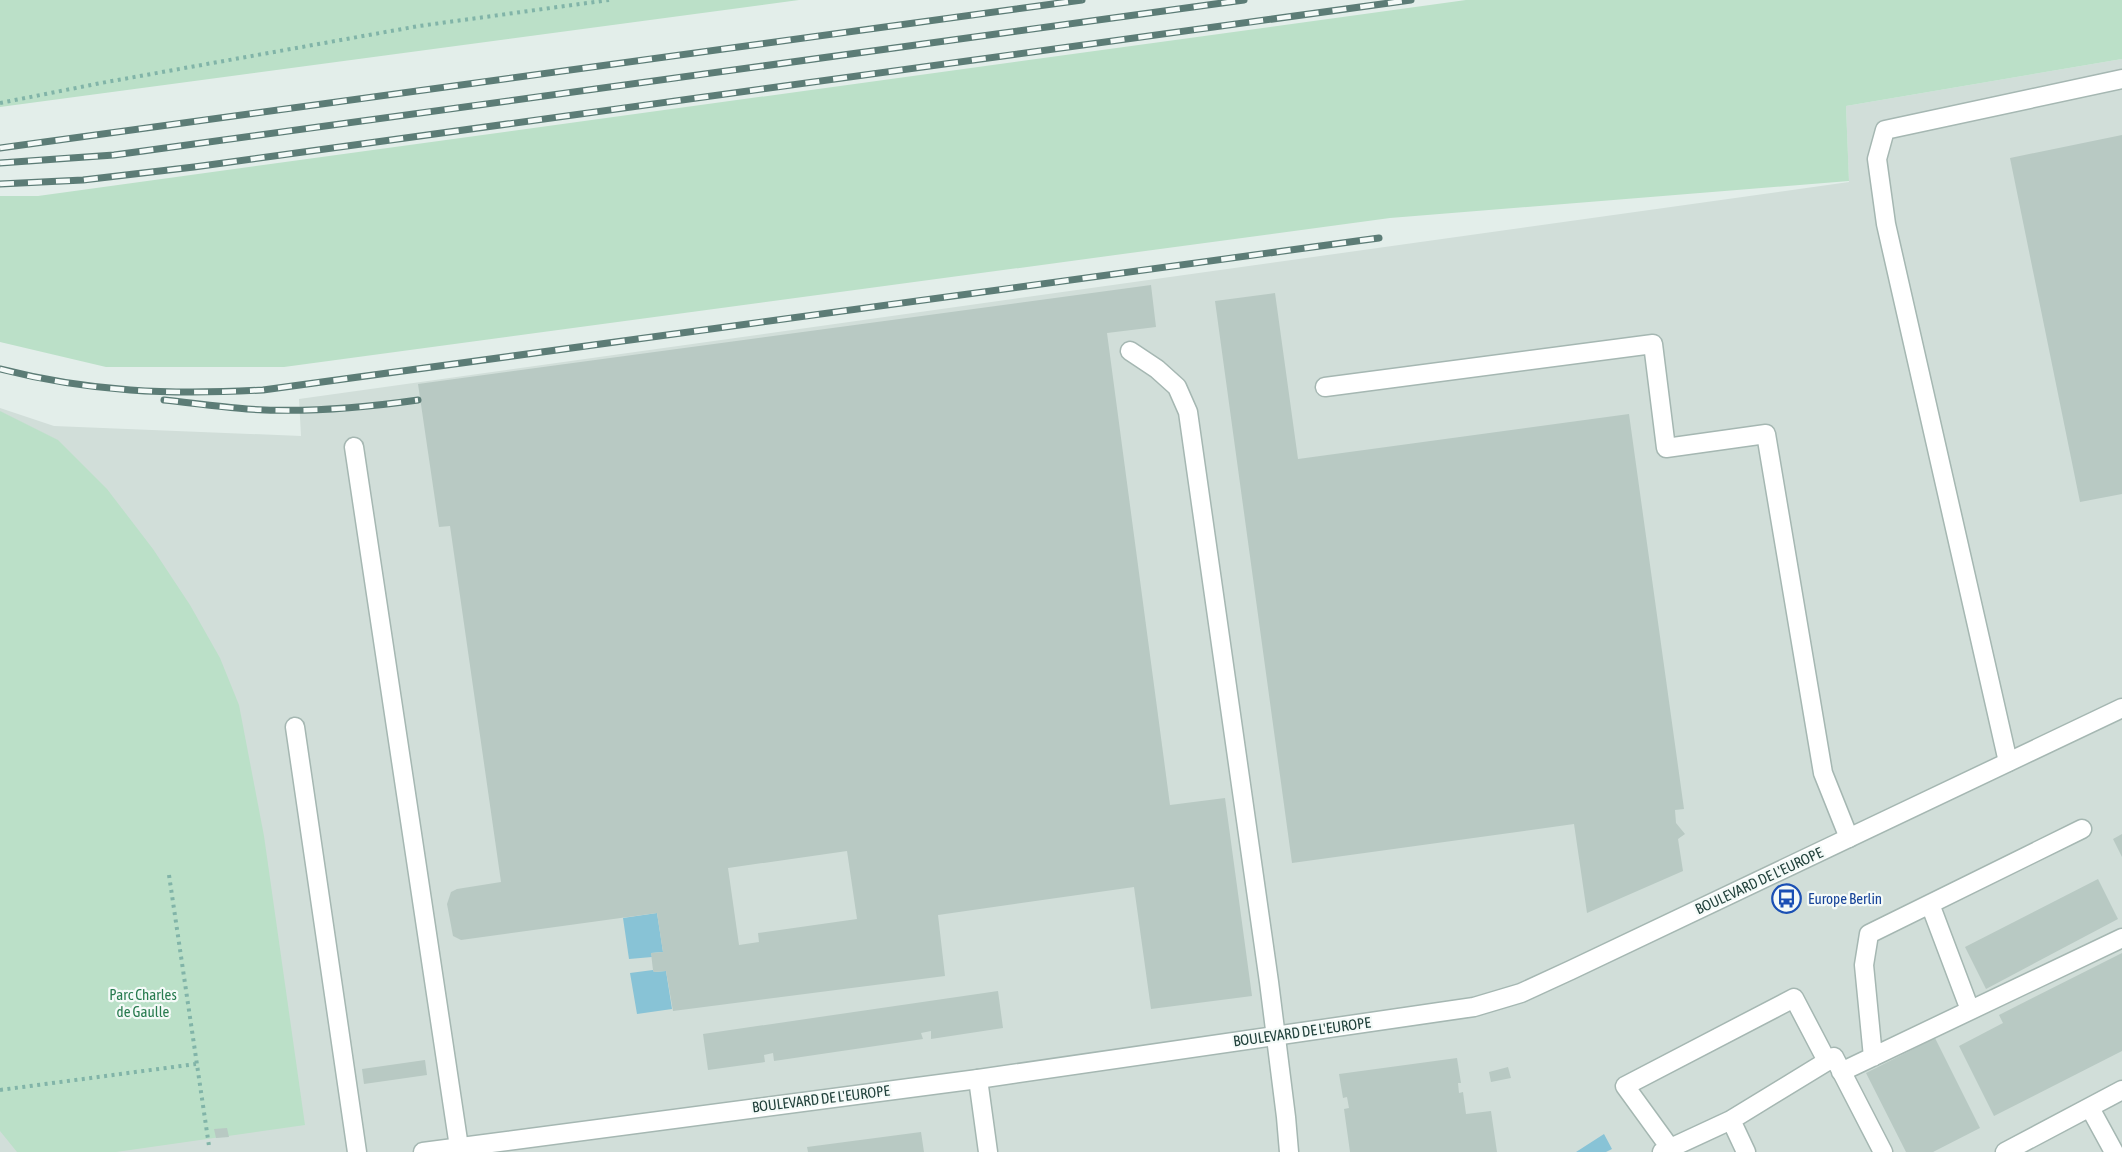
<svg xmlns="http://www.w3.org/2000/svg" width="2122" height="1152" font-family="'Asap Condensed',sans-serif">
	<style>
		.built { fill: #d1ded9 }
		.green { fill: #bbe0c8 }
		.water { fill: #88c3d6 }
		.building { fill: #b8c9c3; fill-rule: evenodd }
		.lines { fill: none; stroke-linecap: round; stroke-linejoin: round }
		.service-casing { stroke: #a5b7b2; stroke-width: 21 }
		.minor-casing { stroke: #a5b7b2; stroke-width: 21 }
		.tertiary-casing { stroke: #a5b7b2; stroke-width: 21 }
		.path { stroke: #81b4a8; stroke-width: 4; stroke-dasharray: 3 4.5; stroke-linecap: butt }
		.service { stroke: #fff; stroke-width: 18 }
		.minor { stroke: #fff; stroke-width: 18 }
		.tertiary { stroke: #fff; stroke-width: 18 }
		.rail-casing { stroke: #5c7c76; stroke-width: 7 }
		.rail { stroke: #f4faf8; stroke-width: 4.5; stroke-dasharray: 14; stroke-linecap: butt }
		.labels { text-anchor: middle; stroke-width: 4.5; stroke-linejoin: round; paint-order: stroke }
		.street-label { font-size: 15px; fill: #21413b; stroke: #f4faf8 }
		.transit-label { font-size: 15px; fill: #164399; stroke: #f4faf8; text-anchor: start }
		.park-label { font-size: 15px; fill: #287b4f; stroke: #f4faf8 }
	</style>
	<rect width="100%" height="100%" fill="#e3eeea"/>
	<path class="built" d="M2122,59V1152H0V408L54,426L301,436L299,399L1849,182L1846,106Z"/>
	<path class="green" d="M0,0H799L0,107Z
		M1466,0H2122V59L1846,106L1849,181L1390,218L284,367H106L0,342V196H38Z
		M0,411L58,440L107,489L153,549L190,605L220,658L239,705L264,836L305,1125L116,1152H17L0,1131Z"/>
	<path class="water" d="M657,913L663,952L651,953L652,957L629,959L623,918Z
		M653,970L654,972L666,971L672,1009L637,1014L630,973Z
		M1604,1134L1612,1149L1606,1152H1576Z"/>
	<path class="building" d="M2122,135V494L2080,502L2010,158Z
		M1151,285L1156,327L1107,333L1170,805L1225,798L1252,996L1151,1009L1134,887L938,915L945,976L673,1011L666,971L654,972L653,970L651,953L663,952L657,913L461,940L453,936L447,904L451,892L457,889L501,882L450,526L439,527L418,384ZM847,851L857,919L758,933L759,942L739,945L728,868Z
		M1275,293L1298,459L1629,414L1684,809L1675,810L1676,823L1685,834L1678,839L1683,871L1587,913L1574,824L1292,863L1215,301Z
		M2122,834V857L2113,839Z
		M2098,879L2118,919L1986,989L1965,947Z
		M2122,953V1051L1994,1116L1959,1046L2003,1023L1999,1015Z
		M998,991L1003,1028L931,1039V1031L921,1033L923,1039L774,1061L773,1053L764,1055L765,1062L708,1070L703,1034Z
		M1935,1038L1980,1128L1933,1152H1906L1866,1073Z
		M1457,1058L1461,1083H1458L1459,1093L1463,1092L1466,1114L1491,1111L1497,1152H1350L1344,1109L1349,1108L1347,1097L1343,1098L1339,1074Z
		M425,1060L427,1075L364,1084L362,1069Z
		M1508,1067L1511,1078L1491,1082L1489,1072Z
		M227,1128L229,1137L216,1138L214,1129Z
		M921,1132L924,1152H808L807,1147Z"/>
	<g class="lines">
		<defs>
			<path id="service" d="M1130,351L1157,369L1177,387L1188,412L1269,982L1286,1117L1289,1152
				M1325,387L1653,344L1666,448L1766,434L1823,773L1849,838
				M354,447L459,1147
				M295,727L357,1152
				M2008,762L1886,224L1877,159L1885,130L2122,79
				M1930,904L1970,1010
				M1873,1057L1864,965L1869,934L2082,829
				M1841,1072L2122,938
				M2090,1108L2114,1152
				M1731,1120L1746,1152
				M1670,1148L1625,1086L1794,998L1827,1061
				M1662,1152L1731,1120L1834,1057L1883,1152
				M2005,1152L2122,1090"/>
			<path id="minor" d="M978,1079L988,1152"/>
			<path id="tertiary" d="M423,1152L978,1079L1474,1007L1521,993L1571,970L2122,708"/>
		</defs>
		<use href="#service" class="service-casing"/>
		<use href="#minor" class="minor-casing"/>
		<use href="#tertiary" class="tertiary-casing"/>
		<path class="path" d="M0,103L101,83L419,26L609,0
			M169,875L209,1146
			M0,1090L196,1064"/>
		<use href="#service" class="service"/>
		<use href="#minor" class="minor"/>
		<use href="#tertiary" class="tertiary"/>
		<defs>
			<path id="rail" d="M0,148L1082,0
				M0,163L114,155L1244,0
				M0,184L83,180L194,167L1411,0
				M0,369C90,392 170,395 263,390L1379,238
				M164,400C192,403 219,407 247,409C304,413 362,408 418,400"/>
		</defs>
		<use href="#rail" class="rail-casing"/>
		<use href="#rail" class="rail"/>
	</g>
	<defs>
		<symbol id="bus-ring" viewBox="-11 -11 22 22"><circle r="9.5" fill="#f4faf8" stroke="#1a4fb4" stroke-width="1.5"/><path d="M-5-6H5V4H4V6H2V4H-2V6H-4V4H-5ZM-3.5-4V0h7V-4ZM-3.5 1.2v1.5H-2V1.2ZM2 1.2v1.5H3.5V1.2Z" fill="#1a4fb4"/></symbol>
	</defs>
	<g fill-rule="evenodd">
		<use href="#bus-ring" x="1770" y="882" width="33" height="33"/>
	</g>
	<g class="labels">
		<g class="street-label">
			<text transform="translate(1759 881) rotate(-25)" y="5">BOULEVARD DE L'EUROPE</text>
			<text transform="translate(1302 1032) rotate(-8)" y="5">BOULEVARD DE L'EUROPE</text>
			<text transform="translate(821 1099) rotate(-7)" y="5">BOULEVARD DE L'EUROPE</text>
		</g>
		<g class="transit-label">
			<text x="1808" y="904">Europe Berlin</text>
		</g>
		<g class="park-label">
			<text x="143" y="1000">Parc Charles<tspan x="143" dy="17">de Gaulle</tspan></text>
		</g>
	</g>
</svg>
